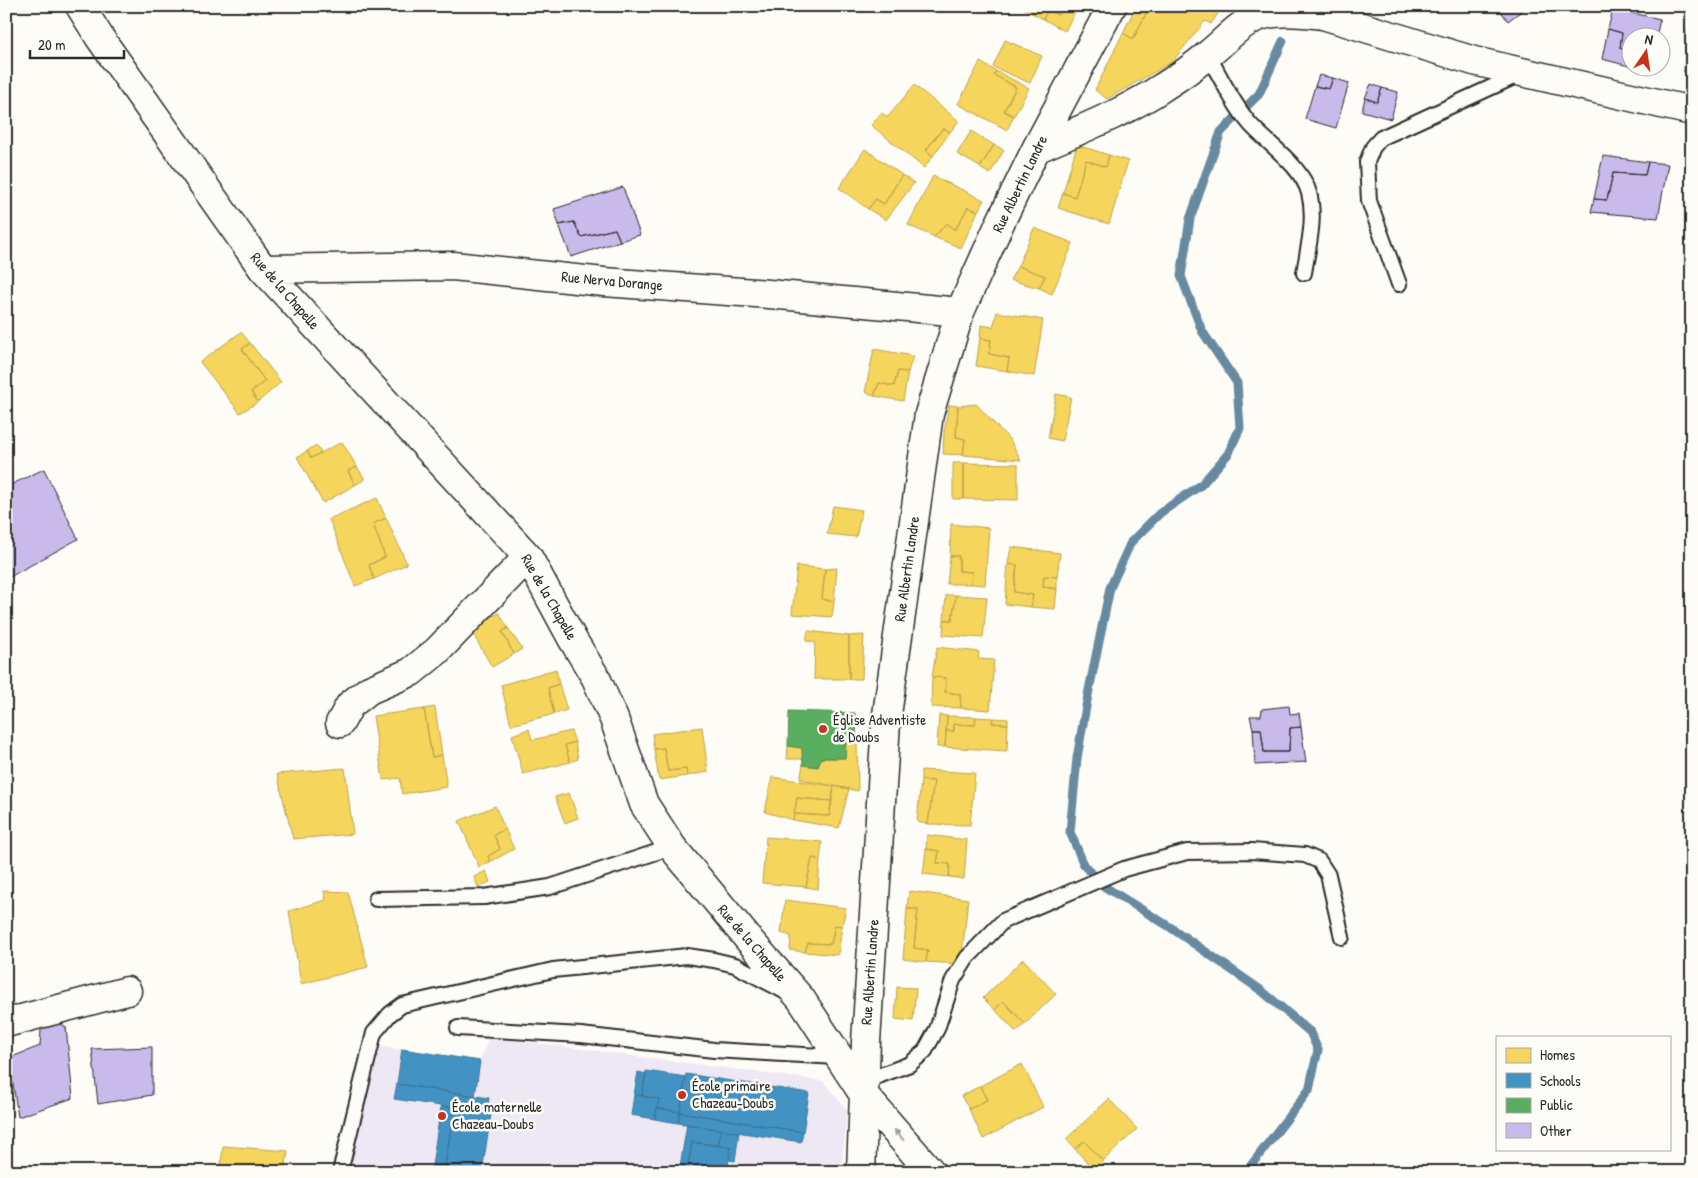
<svg xmlns="http://www.w3.org/2000/svg" width="1698" height="1178" font-family="'Patrick Hand',sans-serif">
	<style>
		.built { fill: #ede8f3 }
		.homes { fill: #f6d55c; stroke: #b9a24d }
		.schools { fill: #4393c3; stroke: #3c7495 }
		.public { fill: #5aae61; stroke: #4c8751 }
		.lines { fill: none; stroke-linecap: round; stroke-linejoin: round }
		.stream { stroke: #688aa1; stroke-width: 9 }
		.building { fill: #c8baeb; stroke: #2b2b2b }
		.lane-casing { stroke: #2b2b2b; stroke-width: 18 }
		.street-casing { stroke: #2b2b2b; stroke-width: 31 }
		.lane { stroke: #fdfcf7; stroke-width: 14 }
		.street { stroke: #fdfcf7; stroke-width: 28 }
		.oneway { fill: #9e9e9b }
		.poi-dot { fill: #c8321e; stroke: #fdfcf7; stroke-width: 2 }
		.labels { text-anchor: middle; stroke-width: 5; stroke-linejoin: round; paint-order: stroke }
		.street-label { font-size: 15px; fill: #2b2b2b; stroke: #fdfcf7 }
		.poi-label { font-size: 15px; fill: #2b2b2b; stroke: #fdfcf7; text-anchor: start }
	</style>
	<rect width="100%" height="100%" fill="#fdfcf7"/>
	<filter id="ink" filterUnits="userSpaceOnUse"><feTurbulence type="fractalNoise" baseFrequency=".02" numOctaves="2"/><feDisplacementMap in="SourceGraphic" scale="10" xChannelSelector="R" yChannelSelector="G"/><feConvolveMatrix kernelMatrix="1 2 1 2 8 2 1 2 1" color-interpolation-filters="sRGB"/></filter>
	<g filter="url(#ink)">
		<path class="built" d="M488,1039L536,1043L823,1081L847,1110L841,1172H349L370,1045L480,1061Z"/>
		<path class="homes" d="M976,6H990L987,11Z
			M1019,6H1064L1058,15L1048,10L1043,19Z
			M1064,6L1077,8L1065,31L1043,19L1048,10L1058,15Z
			M1136,6H1150L1133,39L1123,33Z
			M1150,6H1223L1211,24L1205,21L1172,62L1107,99L1095,90L1123,33L1133,39Z
			M1005,40L1042,56L1030,83L993,67Z
			M980,62L996,71L994,75L1016,87L1004,111L1014,116L1007,130L958,104Z
			M996,71L1029,88L1014,116L1004,111L1016,87L994,75Z
			M914,85L959,121L950,132L943,128L926,150L933,156L924,168L871,125L881,113L888,117Z
			M943,128L950,132L933,156L926,150Z
			M971,131L994,145L980,167L957,154Z
			M994,145L1004,150L990,174L980,168Z
			M1077,145L1109,155L1106,167L1086,160L1075,197L1063,193Z
			M865,149L902,175L884,204L876,199L868,209L839,188Z
			M1109,155L1128,161L1109,224L1058,208L1063,193L1075,197L1086,160L1106,167Z
			M902,175L914,183L886,220L868,209L876,199L884,204Z
			M933,176L984,200L978,211L968,207L955,230L947,223L934,237L908,225Z
			M968,207L978,211L961,248L934,237L947,223L955,230Z
			M1034,228L1073,243L1052,294L1039,288L1045,276L1018,266Z
			M1018,266L1045,276L1039,288L1010,280Z
			M997,312L1043,320L1034,376L1007,371L1009,358L989,354L991,340L980,338L981,325L993,327Z
			M241,332L250,343L242,349L265,381L251,392L258,402L240,413L200,362Z
			M980,338L991,340L989,354L1009,358L1007,371L976,366Z
			M250,343L281,382L258,402L251,392L265,381L242,349Z
			M874,349L913,356L908,372L898,371L894,386L879,383L874,396L865,392Z
			M898,371L908,372L903,401L874,396L879,383L894,386Z
			M1056,394L1071,397L1062,441L1048,438Z
			M976,404L1010,440L1021,460L963,455L965,439L956,437L958,406Z
			M949,405L958,406L956,437L965,439L963,455L943,454L944,432Z
			M342,442L357,467L348,471L355,485L323,503L297,457L307,451L311,458Z
			M316,445L321,453L311,458L307,451Z
			M953,463H964V499H953Z
			M964,463L1018,464V500L964,499Z
			M357,467L365,479L355,485L348,471Z
			M377,498L386,518L373,524L385,557L369,565L374,579L355,586L329,519Z
			M833,506L862,510L856,537L827,534Z
			M386,518L407,564L374,579L369,565L385,557L373,524Z
			M951,524L989,528L985,585L971,584L972,572L959,571V556H950Z
			M1011,547L1060,553L1057,577L1044,576L1043,587L1057,589L1055,609L1031,607L1033,595L1014,592L1017,565L1008,564Z
			M950,556H959V571L972,572L971,584H947Z
			M1008,564L1017,565L1014,592L1033,595L1031,607L1005,604Z
			M797,566L825,569L822,599L834,602L832,617L792,614Z
			M837,568L834,602L822,599L825,569Z
			M1044,576L1057,577V589L1043,587Z
			M946,595H956L952,620H944Z
			M956,595L987,597L983,638L943,635L944,620H952Z
			M499,613L508,628L502,632L514,654L492,667L470,629Z
			M508,628L522,649L514,654L502,632Z
			M808,631L849,636V679H814L815,642L806,641Z
			M864,635L862,679H849V636Z
			M937,647L979,652L978,659L994,660L990,710L961,708L960,694L945,692L946,678L932,677Z
			M556,669L559,684L548,688L554,714L511,725L501,685Z
			M932,677L946,678L945,692L960,694L961,708L931,707Z
			M559,684L567,710L554,714L548,688Z
			M435,707L442,755L432,757L424,709Z
			M424,709L432,757L442,755L447,787L402,794L400,778L383,780L373,716Z
			M939,715L947,716L945,747H937Z
			M947,716L976,717L975,725L954,724V731H946Z
			M976,717L993,718L992,723L1008,724L1007,751L945,747L946,731H954V724L975,725Z
			M993,718L1008,719V724L992,723Z
			M702,727L708,772L687,776L686,769L668,771L664,748L654,749L652,734Z
			M529,729L532,740L571,731L575,742L565,745L570,762L523,774L512,735Z
			M846,740H857L858,791L800,779L803,765L818,767L821,758H845Z
			M575,742L578,759L570,762L565,745Z
			M788,746L802,748V759H787Z
			M664,748L668,771L686,769L687,776L659,780L654,749Z
			M345,768L353,834L293,839L277,774Z
			M921,770L975,773L970,825L928,824L934,781L921,780Z
			M772,777L834,786L832,801L797,798L793,820L765,812Z
			M921,780L934,781L928,824L917,822Z
			M834,786L849,789L839,828L793,820L794,814L829,816Z
			M569,793L578,818L565,823L555,797Z
			M797,798L832,801L829,816L794,814Z
			M495,806L505,829L494,835L500,849L488,856L490,862L479,867L459,821Z
			M505,829L514,849L490,862L488,856L500,849L494,835Z
			M927,835L967,840L964,879L949,877L950,864L937,863L939,851L926,849Z
			M766,837L822,842L820,860L812,858L806,887L762,883Z
			M926,849L939,851L937,863L950,864L949,877L923,874Z
			M812,858L820,860L818,889L806,887Z
			M486,871L490,882L478,887L474,877Z
			M324,891L348,892L368,967L301,984L289,911L326,900Z
			M909,891L968,899L961,964L926,962L928,950L914,948L918,909H907Z
			M785,900L846,908L842,926L835,925L831,944L808,943L805,952L790,950L791,936L781,933Z
			M907,909H918L914,948L928,950L926,962L903,959Z
			M835,925L842,926L838,955L805,952L808,943L831,944Z
			M1023,959L1056,994L1025,1024L1003,1001L995,1010L983,998Z
			M897,987L916,988L913,1021L895,1019Z
			M1003,1001L1025,1024L1016,1032L995,1010Z
			M1022,1064L1043,1107L983,1139L969,1109L987,1100L980,1086Z
			M980,1086L987,1100L969,1109L961,1096Z
			M1109,1099L1137,1129L1103,1161L1084,1141L1075,1149L1066,1139Z
			M1084,1141L1103,1161L1094,1170L1075,1149Z
			M223,1146L288,1151L285,1172H220Z"/>
		<path class="schools" d="M402,1049L480,1061L475,1096L397,1084Z
			M646,1071L686,1077L680,1112L657,1108L659,1099L642,1096Z
			M638,1072L646,1074L642,1096L634,1095Z
			M686,1074L809,1093L803,1132L680,1112Z
			M397,1084L489,1098L487,1113L394,1099Z
			M634,1095L659,1099L655,1119L631,1115Z
			M441,1106L454,1108L444,1172H431Z
			M454,1108L491,1114L482,1172H444Z
			M657,1108L680,1112L678,1123L655,1119Z
			M680,1112L803,1132L801,1142L678,1123Z
			M687,1124L721,1130L718,1146L692,1142L687,1172H679Z
			M721,1130L739,1132L735,1161L729,1160L731,1147L718,1146Z
			M692,1142L731,1147L727,1172H687Z"/>
		<path class="public" d="M789,711L855,713L857,740H846L845,758H821L818,767L803,765L802,748L788,746Z"/>
		<g class="lines">
			<path class="stream" d="M1250,1172L1249,1168L1309,1090L1318,1050L1310,1032L1262,991L1170,927L1105,887L1084,865L1070,832L1077,758L1088,695L1110,588L1131,542L1160,513L1201,485L1228,454L1240,428L1237,383L1202,331L1181,276L1190,219L1221,132L1259,94L1283,41"/>
		</g>
		<path class="building" d="M1497,6H1528L1508,21Z
			M1613,9L1660,19L1656,38H1630V53L1620,48L1622,33L1608,29Z
			M1688,14H1692V32H1687Z
			M1608,29L1622,33L1620,48L1630,53L1629,66L1602,59Z
			M1687,32H1692V73L1684,72Z
			M1319,75L1333,78L1329,89L1315,86Z
			M1333,78L1349,83L1336,128L1305,119L1315,86L1329,89Z
			M1371,84L1382,88L1377,102L1365,98Z
			M1382,88L1398,92L1391,119L1362,111L1365,98L1377,102Z
			M1603,156L1648,162L1645,175L1613,173L1607,200L1594,199Z
			M1648,162L1668,164L1658,218L1591,212L1594,199L1607,200L1613,173L1645,175Z
			M623,187L640,235L620,241L615,229L581,237L574,222L559,225L554,209Z
			M574,222L581,237L615,229L620,241L571,257L559,225Z
			M44,469L78,539L6,579V487Z
			M1289,706L1290,714L1299,713L1301,727L1290,728L1289,752H1264L1261,729H1253L1250,716H1261L1262,709Z
			M1301,727L1306,762L1255,765L1253,729H1261L1264,752H1289L1290,728Z
			M42,1014L66,1027L73,1098L18,1117L9,1058L40,1046Z
			M152,1047V1095L98,1104L92,1049Z"/>
		<g class="lines">
			<defs>
				<path id="lane" d="M1208,55C1221,78 1233,104 1250,124C1268,144 1302,166 1309,193C1316,219 1308,247 1304,273
					M1399,284L1369,201L1367,162L1373,147L1381,138L1518,75
					M376,899L484,897L550,887L672,847
					M458,1028L581,1035L714,1050L838,1057
					M865,1081L910,1064L925,1051L937,1029L953,980L967,958L1003,921L1124,869L1187,852L1252,851L1305,855L1319,861L1328,875L1342,937
					M340,1172L374,1033L390,1014L402,1005L553,970L687,956L714,960L735,965L786,992"/>
				<path id="street" d="M80,6L100,38L263,269L528,557L573,640L596,678L614,719L644,804L672,847L750,941L801,999L864,1095L931,1172
					M1036,149C1079,130 1124,113 1163,87C1179,77 1195,66 1210,53C1224,42 1238,25 1255,18C1274,9 1302,13 1323,15L1474,61L1692,111
					M263,269L453,266L604,282L769,294L960,312
					M340,723L350,705L369,690L411,672L437,651L528,557
					M6,1023L127,991
					M861,1172L866,1042L886,722L929,414L960,312L1000,223L1036,149L1112,6"/>
			</defs>
			<use href="#lane" class="lane-casing"/>
			<use href="#street" class="street-casing"/>
			<use href="#lane" class="lane"/>
			<use href="#street" class="street"/>
		</g>
		<defs><path id="oneway-solid" d="M-6-.8H1V-3.2L6.5 0L1 3.2V.8H-6Z" transform="scale(1.25)"/></defs>
		<use class="oneway" href="#oneway-solid" transform="translate(899 1135) rotate(-131)"/>
	</g>
	<g class="poi-dot">
		<circle cx="823" cy="729" r="5"/>
		<circle cx="682" cy="1095" r="5"/>
		<circle cx="442" cy="1116" r="5"/>
	</g>
	<g class="labels">
		<g class="street-label">
			<text transform="translate(1020 184) rotate(-64)" y="5">Rue Albertin Landre</text>
			<text transform="translate(612 281) rotate(5)" y="5">Rue Nerva Dorange</text>
			<text transform="translate(285 291) rotate(49)" y="5">Rue de la Chapelle</text>
			<text transform="translate(907 569) rotate(-82)" y="5">Rue Albertin Landre</text>
			<text transform="translate(549 597) rotate(60)" y="5">Rue de la Chapelle</text>
			<text transform="translate(752 943) rotate(49)" y="5">Rue de la Chapelle</text>
			<text transform="translate(870 972) rotate(-86)" y="5">Rue Albertin Landre</text>
		</g>
		<g class="poi-label">
			<text x="833" y="725">Église Adventiste<tspan x="833" dy="17">de Doubs</tspan></text>
			<text x="692" y="1091">École primaire<tspan x="692" dy="17">Chazeau-Doubs</tspan></text>
			<text x="452" y="1112">École maternelle<tspan x="452" dy="17">Chazeau-Doubs</tspan></text>
		</g>
	</g>
	<rect width="1698" height="1178" fill="none" stroke="#fdfcf7" stroke-width="25"/>
	<rect x="12" y="12" width="1673" height="1153" fill="none" stroke="#2b2b2b" stroke-width="2" filter="url(#ink)"/>
	<rect x="1496" y="1036" width="175" height="115" fill="#fdfcf7" stroke="#a9a8a5"/>
	<rect x="1506" y="1048" width="25" height="15" fill="#f6d55c" stroke="#a9a8a5"/>
	<text x="1540" y="1060" font-size="15" fill="#2b2b2b">Homes</text>
	<rect x="1506" y="1073" width="25" height="15" fill="#4393c3" stroke="#a9a8a5"/>
	<text x="1540" y="1086" font-size="15" fill="#2b2b2b">Schools</text>
	<rect x="1506" y="1098" width="25" height="15" fill="#5aae61" stroke="#a9a8a5"/>
	<text x="1540" y="1110" font-size="15" fill="#2b2b2b">Public</text>
	<rect x="1506" y="1123" width="25" height="15" fill="#c8baeb" stroke="#a9a8a5"/>
	<text x="1540" y="1136" font-size="15" fill="#2b2b2b">Other</text>
	<g transform="translate(1646 52) rotate(13)"><circle r="24" fill="#fdfcf7" stroke="#a9a8a5"/>
	<path d="M0-4L9 19L0 12L-9 19Z" fill="#c8321e"/>
	<text y="-8" font-size="14" font-weight="bold" text-anchor="middle" fill="#2b2b2b">N</text>
	</g>
	<path d="M30 50v8h94v-8" fill="none" stroke="#2b2b2b" stroke-width="2.5"/>
	<text x="38" y="50" font-size="15" fill="#2b2b2b" stroke="#fdfcf7" stroke-width="4" paint-order="stroke">20 m</text>
</svg>
